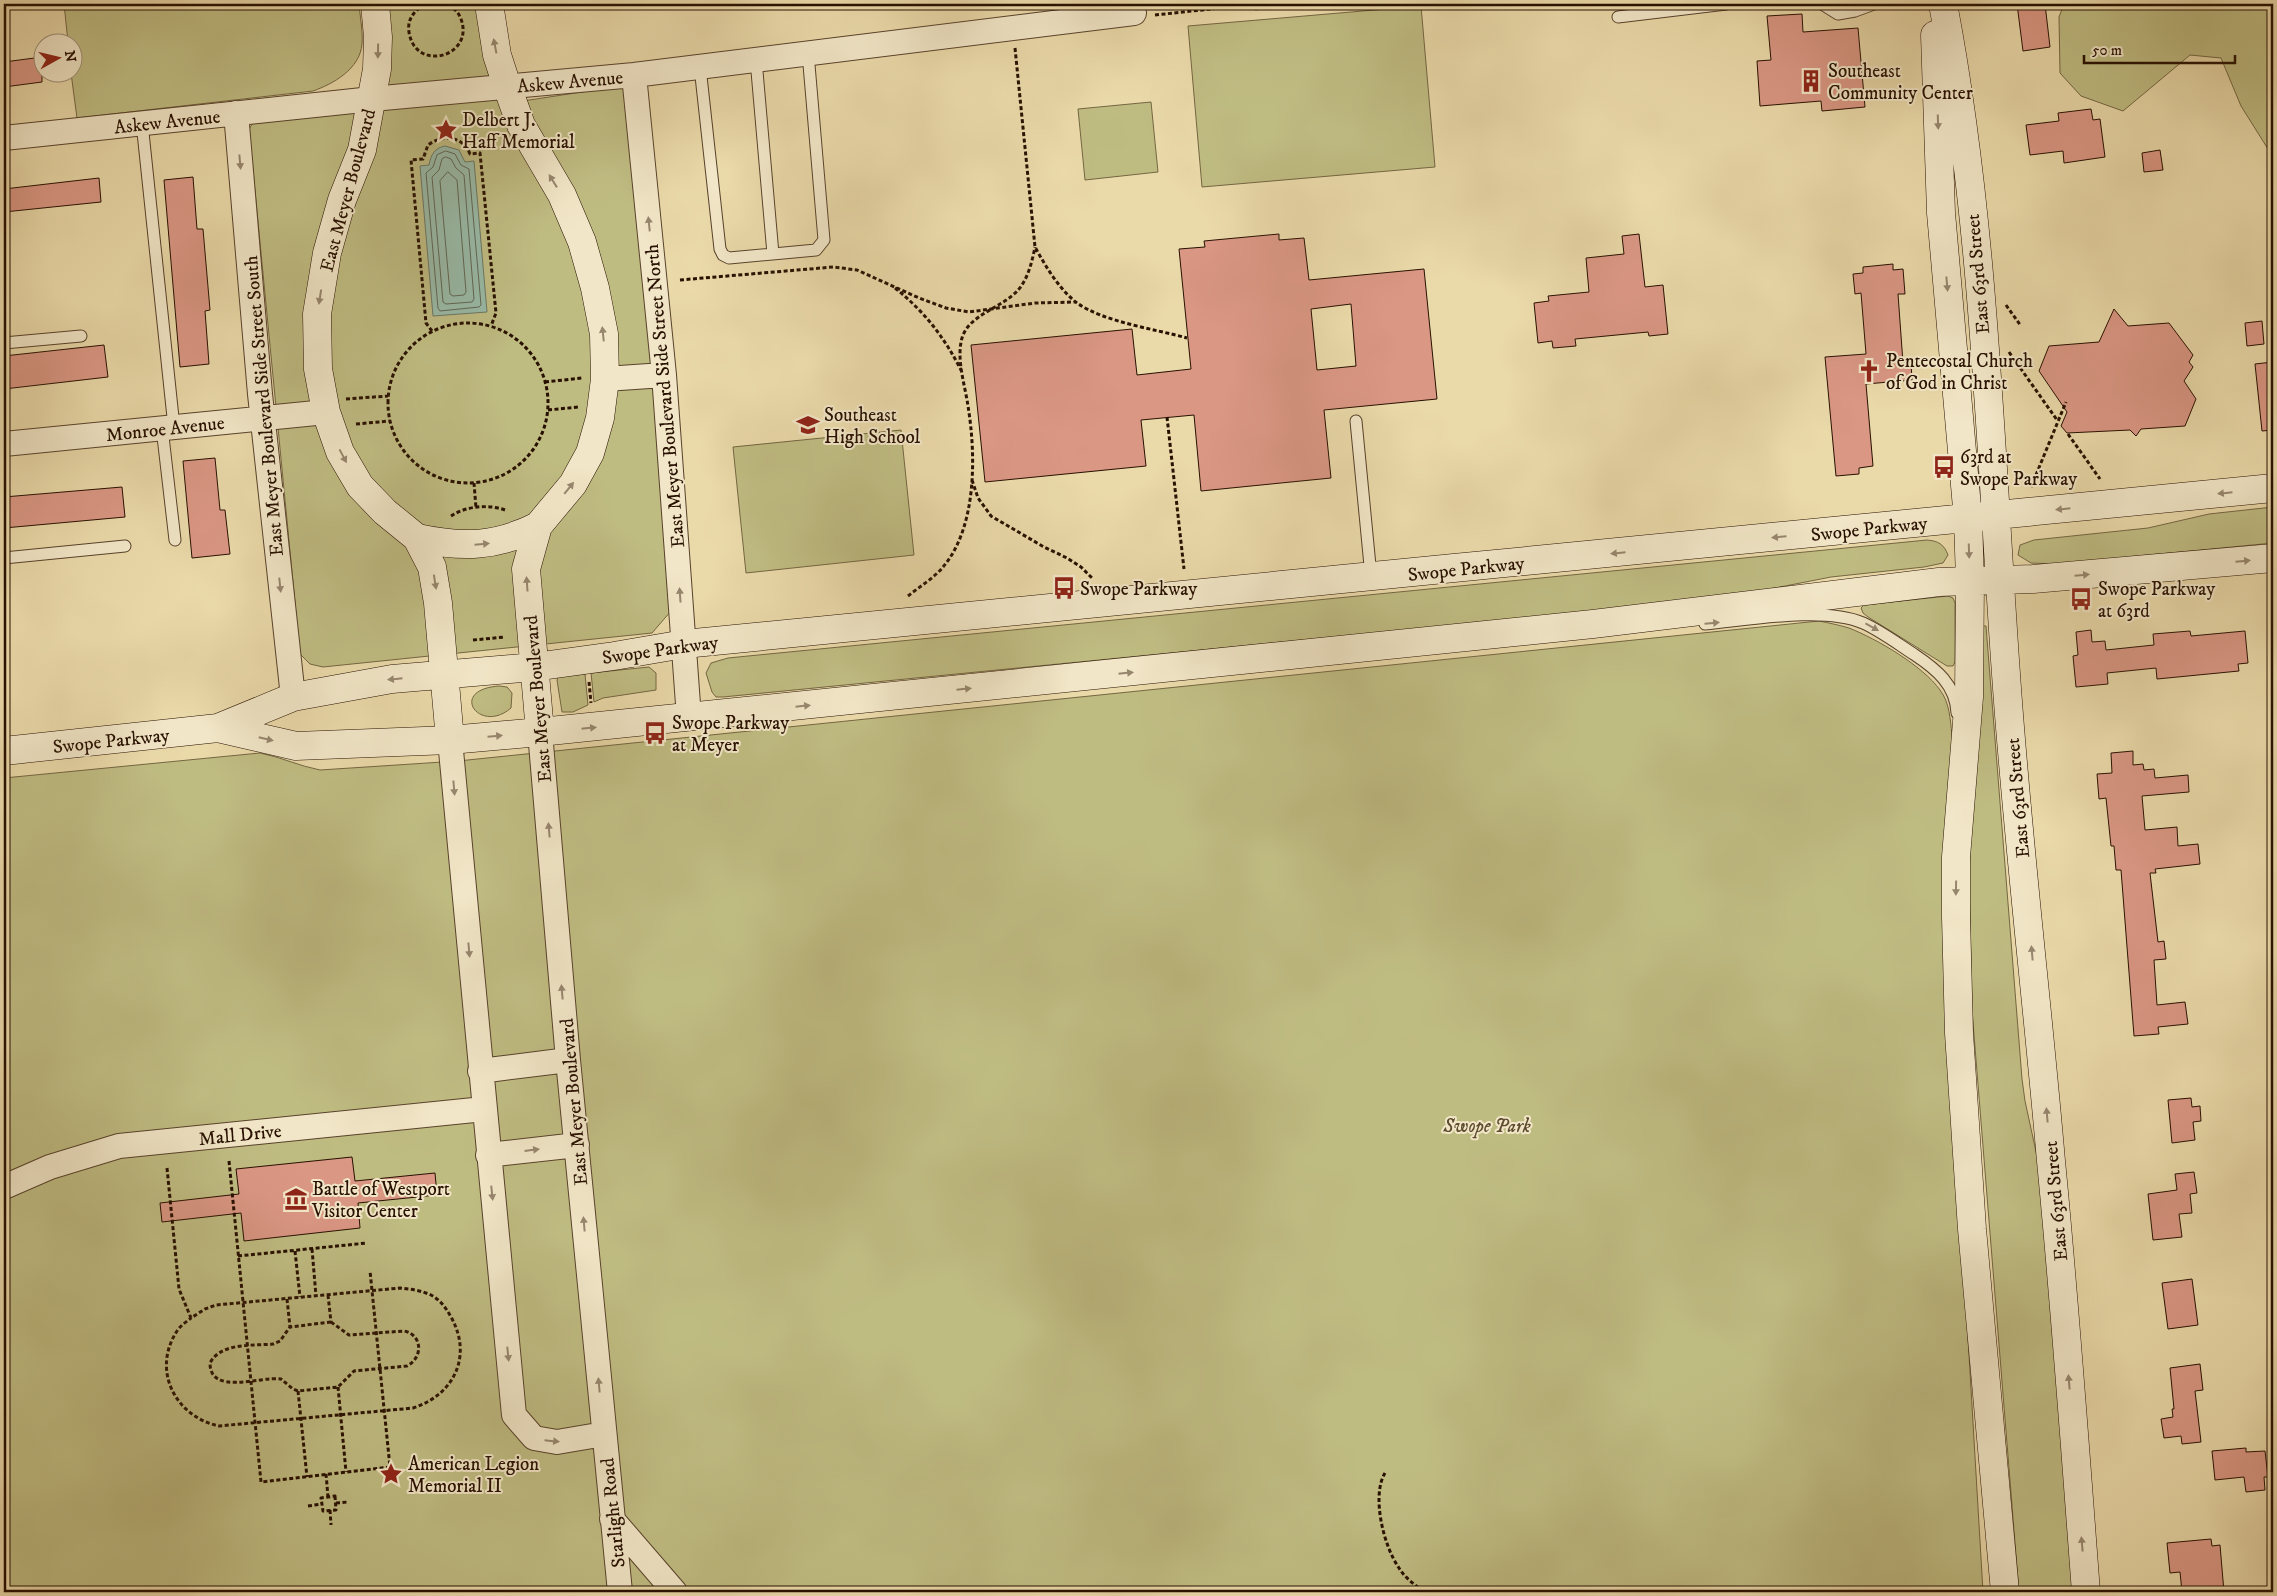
<svg xmlns="http://www.w3.org/2000/svg" width="2277" height="1596" font-family="'IM FELL DW Pica',serif">
	<style>
		.green { fill: #bfbc82; stroke: #746642 }
		.water { fill: #98baa7; stroke: #6b7665 }
		.lines { fill: none; stroke-linecap: round; stroke-linejoin: round }
		.shore { stroke: #606554; stroke-width: 1 }
		.building { fill: #da9784; stroke: #281001; fill-rule: evenodd }
		.lane-casing { stroke: #58422b; stroke-width: 13 }
		.street-casing { stroke: #58422b; stroke-width: 26 }
		.secondary-casing { stroke: #281001; stroke-width: 29 }
		.path { stroke: #281001; stroke-width: 3; stroke-dasharray: 4 2.5; stroke-linecap: butt }
		.lane { stroke: #f1e6c7; stroke-width: 11 }
		.street { stroke: #f1e6c7; stroke-width: 24 }
		.secondary { stroke: #f1e6c7; stroke-width: 28 }
		.oneway { fill: #97866e }
		.labels { text-anchor: middle; stroke-width: 4; stroke-linejoin: round; paint-order: stroke }
		.poi-label { font-size: 19px; fill: #281001; stroke: #f1e6c7; text-anchor: start }
		.street-label { font-size: 19px; fill: #281001; stroke: #f1e6c7 }
		.park-label { font-size: 19px; font-style: italic; fill: #5d4c2e; stroke: #f1e6c7 }
	</style>
	<rect width="100%" height="100%" fill="#ead9a9"/>
	<filter id="stains"><feTurbulence type="fractalNoise" baseFrequency=".004" numOctaves="4"/><feColorMatrix values="0 0 0 0 .2 0 0 0 0 .09 0 0 0 0 .02 0 0 0 .5 -.17"/></filter>
	<radialGradient id="worn" r=".72"><stop offset=".6" stop-color="#630" stop-opacity="0"/><stop offset="1" stop-color="#630" stop-opacity=".3"/></radialGradient>
	<path class="green" d="M64,4H359C360,17 363,31 362,44C360,69 333,84 313,91L77,118L71,73L72,42H68Z
		M385,4H480L503,104L628,85L637,96L671,611L652,633L323,667L310,664L300,654L249,129L253,123L348,111L390,68Z
		M1254,4H1319L1255,10Z
		M2064,4H2273V157L2241,106L2221,58L2190,55L2123,111L2081,96L2060,73L2059,17Z
		M1421,6L1435,167L1202,187L1188,26Z
		M1151,102L1158,172L1085,180L1078,109Z
		M901,430L914,555L746,573L733,447Z
		M2273,507V543L2055,564L2031,563L2018,555L2020,545L2034,540L2148,528L2209,514Z
		M1927,540C1938,541 1944,544 1948,555L1943,563L1924,567L1831,577L1719,599L723,697H716L712,692L706,673L711,663L728,658Z
		M1948,596L1953,598L1955,603V662L1953,666H1947L1868,617L1863,613L1861,608L1864,605Z
		M1819,621C1829,623 1839,625 1849,628C1877,639 1923,666 1940,690C1950,703 1950,720 1952,734L1950,1033L1983,1592H4V778L260,753C281,757 299,766 320,770L458,761Z
		M1978,626H1986L2022,1079L2025,1101L2038,1161L2076,1592H2019L1972,1010L1969,879Z
		M649,667L656,673V690L603,698L594,702L591,673Z
		M585,674L588,705L573,712H562L557,680L558,677Z
		M499,686L507,687L512,693L511,708C480,735 447,690 499,686Z"/>
	<path class="water" d="M445,146L459,150L465,162L474,161L487,312L433,316L420,166L429,165C431,154 435,148 445,146Z"/>
	<g class="lines">
		<path class="shore" d="M446,151L455,154L461,165L469,169L481,305L479,307L440,311L438,308L426,173L433,167L437,155Z
			M446,157L451,159L456,168L464,175L474,299L472,302L446,304L443,302L432,177L439,170L442,159Z
			M448,172L457,180L466,292L464,295L453,296L450,294L440,181Z"/>
	</g>
	<path class="building" d="M2017,4H2045L2050,47L2023,51Z
		M1802,14L1803,32L1858,28L1865,107L1822,111L1821,101L1760,106L1757,61L1771,60L1767,16Z
		M42,57V82L4,87V62Z
		M2091,109L2093,120L2100,119L2105,157L2064,163L2063,151L2030,155L2026,125L2059,121L2058,113Z
		M2160,150L2163,170L2144,172L2142,153Z
		M193,177L197,229H203L210,310L205,311L209,364L180,367L164,180Z
		M99,178L101,202L4,212V189Z
		M1279,234V240L1304,238L1309,280L1424,269L1437,399L1324,410L1331,478L1201,491L1194,415L1141,420L1146,466L985,482L971,345L1132,329L1137,375L1191,369L1179,249L1205,247L1204,241ZM1351,304L1356,366L1317,370L1311,309Z
		M1639,234L1645,287L1663,285L1668,334L1649,336L1648,332L1575,339L1576,346L1553,348L1552,341L1538,343L1534,303L1549,301L1548,296L1589,292L1586,258L1624,254L1622,236Z
		M1893,264V270L1903,269L1905,294H1898L1903,363L1911,362L1912,380L1866,384L1873,466L1859,468V474L1836,476L1825,357L1866,354L1861,293L1855,294L1853,274L1863,273V267Z
		M2114,309L2128,326L2169,323L2193,355L2189,362L2193,367L2184,381L2196,399L2185,426L2141,429L2136,436L2130,430L2067,433L2061,426L2067,412L2039,371L2049,346L2099,342Z
		M2262,321L2264,344L2247,346L2245,323Z
		M104,345L108,377L4,389V356Z
		M2273,362V430L2262,431L2255,364Z
		M215,458L220,510H225L230,554L192,558L183,461Z
		M122,487L125,517L4,528V497Z
		M2091,630L2092,642L2105,641L2106,650L2154,645L2153,634L2190,631L2191,636L2245,631L2248,663L2238,664L2239,671L2157,679L2156,668L2107,673L2108,684L2076,687L2073,656L2078,655L2076,632Z
		M2133,751V765L2143,764L2144,770L2154,769L2155,778L2188,775L2189,792L2142,796L2145,830L2177,827L2178,846L2198,844L2200,864L2155,869L2156,873H2150L2158,942L2164,941L2166,959L2154,960L2157,1005L2185,1002L2188,1024L2158,1027L2159,1034L2134,1036L2121,870H2116L2114,846H2111L2106,798L2099,799L2097,774L2112,773L2111,753Z
		M2191,1098L2192,1107L2200,1106L2201,1121L2193,1122L2195,1140L2172,1143L2168,1100Z
		M352,1157L355,1181L435,1173L437,1195L358,1203L360,1228L244,1241L241,1213L162,1222L160,1203L239,1194L236,1169Z
		M2194,1172L2197,1193L2190,1194L2192,1213L2179,1214L2182,1237L2153,1240L2148,1194L2177,1190L2175,1174Z
		M2192,1279L2198,1325L2168,1329L2162,1283Z
		M2200,1364L2203,1390L2195,1391L2201,1442L2182,1444L2181,1436L2164,1438L2161,1419L2173,1417L2172,1409H2174L2170,1368Z
		M2246,1448V1452L2265,1451L2268,1477H2264L2265,1490L2246,1492L2244,1477L2215,1480L2212,1451Z
		M2211,1539L2212,1546L2220,1545L2224,1592H2182L2180,1572L2170,1573L2167,1543Z"/>
	<g class="lines">
		<defs>
			<path id="lane" d="M1822,4L1838,14L1855,11L1874,4
				M1618,17L1726,4
				M756,60L773,254
				M700,67L720,249L723,255L729,258L816,250L824,240L808,53
				M142,123L174,427
				M4,343L81,336
				M1356,421L1371,576
				M162,428L175,540
				M4,558L125,546
				M1705,624C1749,620 1823,606 1863,623C1881,631 1898,644 1915,655C1936,669 1956,685 1957,713"/>
			<path id="street" d="M634,75L664,375L689,718
				M236,113L260,394L293,697
				M4,138L372,99L634,75L1134,13
				M605,379L664,375
				M4,444L326,412
				M540,732L568,1060L620,1592
				M450,740L514,1415L534,1438L557,1442L604,1434
				M480,1071L568,1060
				M488,1155L577,1145
				M4,1187L50,1167L119,1146L484,1109
				M612,1519L675,1592"/>
			<path id="secondary" d="M375,4L378,37L377,69L362,150L342,200L327,253L317,314L318,369L326,412L340,452L360,486L385,512L417,538L432,567L438,603L450,740
				M489,4L497,55L507,86L521,125L562,195L582,242L595,288L604,334L605,379L600,418L590,453L573,484L538,526L526,569L540,732
				M1943,4C1985,224 1990,451 2006,674C2017,836 2037,998 2051,1161C2065,1304 2075,1448 2086,1592
				M1935,35L1941,213L1968,519L1970,580L1969,697L1956,857V917L1959,1033L1972,1229L2005,1592
				M417,538C463,548 496,547 538,526
				M218,728L296,746L450,740L540,732L1593,624L1939,582L2033,579L2273,558
				M4,751L218,728L293,697L392,679L534,667L614,656L684,644C1213,590 1744,541 2273,488"/>
		</defs>
		<use href="#lane" class="lane-casing"/>
		<use href="#street" class="street-casing"/>
		<use href="#secondary" class="secondary-casing"/>
		<path class="path" d="M425,4C414,11 407,19 409,32C415,73 475,57 461,19C458,11 452,6 445,4
			M1258,5L1268,4
			M1155,15L1258,4
			M1015,48L1035,247C1046,267 1059,289 1077,303C1104,322 1155,329 1187,338
			M680,280L833,267L857,270L919,298L946,308L969,312L1035,303L1076,302
			M895,288C925,312 945,338 962,372
			M2006,305L2021,326
			M388 403a80 80 0 1 1 160 0a80 80 0 1 1-160 0Z
			M432,331L426,323L411,160L423,159L428,145C443,134 463,136 470,154L480,153L496,313L491,326
			M2009,352L2057,420
			M545,382L582,378
			M346,399L388,396
			M548,410L579,407
			M1167,417L1184,569
			M356,424L390,421
			M2068,434L2100,479
			M972,480L978,498L991,516L1044,547L1067,558L1081,567L1092,578
			M474,483L476,508
			M2031,487L2066,402
			M451,516C466,506 488,504 505,510
			M908,596C919,587 934,578 943,567C977,527 976,455 968,406C965,385 956,359 962,338C969,314 1003,308 1019,289C1028,278 1032,262 1035,247
			M473,640L505,637
			M589,682L591,703
			M229,1161L261,1482L390,1467L370,1271
			M167,1168L179,1289L191,1318L205,1309L216,1305L400,1288C409,1289 418,1290 426,1293C438,1297 445,1306 451,1317C473,1356 454,1395 413,1408L219,1426C176,1417 151,1371 177,1331C180,1326 186,1322 191,1318
			M312,1249L316,1296
			M295,1251L300,1297
			M238,1256L367,1243
			M328,1295L331,1322
			M287,1299L290,1327
			M331,1322L349,1335L404,1331C423,1335 423,1358 407,1366L354,1371L338,1387L298,1391L293,1389L281,1379C260,1376 210,1396 210,1363C221,1342 253,1346 273,1344L280,1341L290,1327Z
			M338,1387L346,1472
			M298,1391L307,1477
			M1385,1473C1371,1496 1384,1547 1399,1568C1405,1578 1415,1585 1424,1592
			M326,1474L328,1497
			M335,1496L336,1510L323,1511L321,1498Z
			M336,1503L348,1502
			M308,1506L322,1504
			M330,1510L331,1525"/>
		<use href="#lane" class="lane"/>
		<use href="#street" class="street"/>
		<use href="#secondary" class="secondary"/>
	</g>
	<defs><path id="oneway-solid" d="M-6-.8H1V-3.2L6.5 0L1 3.2V.8H-6Z" transform="scale(1.25)"/></defs>
	<g class="oneway">
		<use href="#oneway-solid" transform="translate(495 46) rotate(-101)"/>
		<use href="#oneway-solid" transform="translate(378 51) rotate(91)"/>
		<use href="#oneway-solid" transform="translate(1938 122) rotate(88)"/>
		<use href="#oneway-solid" transform="translate(240 162) rotate(85)"/>
		<use href="#oneway-solid" transform="translate(553 181) rotate(-122)"/>
		<use href="#oneway-solid" transform="translate(649 224) rotate(-96)"/>
		<use href="#oneway-solid" transform="translate(1947 284) rotate(85)"/>
		<use href="#oneway-solid" transform="translate(320 297) rotate(99)"/>
		<use href="#oneway-solid" transform="translate(603 334) rotate(-96)"/>
		<use href="#oneway-solid" transform="translate(343 456) rotate(62)"/>
		<use href="#oneway-solid" transform="translate(569 488) rotate(-51)"/>
		<use href="#oneway-solid" transform="translate(2225 493) rotate(174)"/>
		<use href="#oneway-solid" transform="translate(2063 509) rotate(174)"/>
		<use href="#oneway-solid" transform="translate(1779 537) rotate(174)"/>
		<use href="#oneway-solid" transform="translate(482 544) rotate(-5)"/>
		<use href="#oneway-solid" transform="translate(1969 551) rotate(88)"/>
		<use href="#oneway-solid" transform="translate(1618 553) rotate(174)"/>
		<use href="#oneway-solid" transform="translate(2243 561) rotate(-5)"/>
		<use href="#oneway-solid" transform="translate(2082 575) rotate(-5)"/>
		<use href="#oneway-solid" transform="translate(435 582) rotate(81)"/>
		<use href="#oneway-solid" transform="translate(527 584) rotate(-94)"/>
		<use href="#oneway-solid" transform="translate(280 585) rotate(84)"/>
		<use href="#oneway-solid" transform="translate(680 595) rotate(-94)"/>
		<use href="#oneway-solid" transform="translate(1712 623) rotate(-5)"/>
		<use href="#oneway-solid" transform="translate(1872 627) rotate(29)"/>
		<use href="#oneway-solid" transform="translate(1126 673) rotate(-6)"/>
		<use href="#oneway-solid" transform="translate(395 679) rotate(174)"/>
		<use href="#oneway-solid" transform="translate(964 689) rotate(-6)"/>
		<use href="#oneway-solid" transform="translate(803 706) rotate(-6)"/>
		<use href="#oneway-solid" transform="translate(589 728) rotate(-6)"/>
		<use href="#oneway-solid" transform="translate(495 736) rotate(-5)"/>
		<use href="#oneway-solid" transform="translate(266 739) rotate(13)"/>
		<use href="#oneway-solid" transform="translate(454 788) rotate(85)"/>
		<use href="#oneway-solid" transform="translate(549 830) rotate(-95)"/>
		<use href="#oneway-solid" transform="translate(1956 888) rotate(91)"/>
		<use href="#oneway-solid" transform="translate(469 950) rotate(85)"/>
		<use href="#oneway-solid" transform="translate(2032 953) rotate(-95)"/>
		<use href="#oneway-solid" transform="translate(562 992) rotate(-95)"/>
		<use href="#oneway-solid" transform="translate(2047 1115) rotate(-95)"/>
		<use href="#oneway-solid" transform="translate(532 1150) rotate(-7)"/>
		<use href="#oneway-solid" transform="translate(492 1193) rotate(84)"/>
		<use href="#oneway-solid" transform="translate(584 1224) rotate(-95)"/>
		<use href="#oneway-solid" transform="translate(508 1354) rotate(84)"/>
		<use href="#oneway-solid" transform="translate(2069 1382) rotate(-95)"/>
		<use href="#oneway-solid" transform="translate(599 1385) rotate(-95)"/>
		<use href="#oneway-solid" transform="translate(552 1441) rotate(6)"/>
		<use href="#oneway-solid" transform="translate(2082 1544) rotate(-95)"/>
	</g>
	<defs>
		<symbol id="building-bare" viewBox="-9 -9 18 18"><path d="M-4-6H4V6H1V3H-1V6H-4ZM-2.5-4.3h1.7v1.8h-1.7ZM.8-4.3h1.7v1.8H.8ZM-2.5-1h1.7V.8h-1.7ZM.8-1h1.7V.8H.8Z" fill="#8f2418" stroke="#f1e6c7" stroke-width="2.5" paint-order="stroke"/></symbol>
		<symbol id="sight-bare" viewBox="-9 -9 18 18"><path d="M0-6L1.8-2.2L6-1.7L2.9 1.2L3.7 5.4L0 3.3L-3.7 5.4L-2.9 1.2L-6-1.7L-1.8-2.2Z" fill="#8f2418" stroke="#f1e6c7" stroke-width="2.5" paint-order="stroke"/></symbol>
		<symbol id="church-bare" viewBox="-9 -9 18 18"><path d="M-1.2-6h2.4v3.5h3.3v2.4h-3.3V6h-2.4V-.1h-3.3v-2.4h3.3Z" fill="#8f2418" stroke="#f1e6c7" stroke-width="2.5" paint-order="stroke"/></symbol>
		<symbol id="school-bare" viewBox="-9 -9 18 18"><path d="M0-5L7-2L0 1L-7-2ZM-4 1L0 2.5L4 1V4Q0 6-4 4Z" fill="#8f2418" stroke="#f1e6c7" stroke-width="2.5" paint-order="stroke"/></symbol>
		<symbol id="bus-bare" viewBox="-9 -9 18 18"><path d="M-5-6H5V4H4V6H2V4H-2V6H-4V4H-5ZM-3.5-4V0h7V-4ZM-3.5 1.2v1.5H-2V1.2ZM2 1.2v1.5H3.5V1.2Z" fill="#8f2418" stroke="#f1e6c7" stroke-width="2.5" paint-order="stroke"/></symbol>
		<symbol id="museum-bare" viewBox="-9 -9 18 18"><path d="M0-6L6-3V-2H-6V-3ZM-5-1h2V3h-2ZM-1-1h2V3h-2ZM3-1h2V3H3ZM-6 4H6V6H-6Z" fill="#8f2418" stroke="#f1e6c7" stroke-width="2.5" paint-order="stroke"/></symbol>
	</defs>
	<g fill-rule="evenodd">
		<use href="#building-bare" x="1795" y="65" width="32" height="32"/>
		<use href="#sight-bare" x="430" y="114" width="32" height="32"/>
		<use href="#church-bare" x="1853" y="355" width="32" height="32"/>
		<use href="#school-bare" x="792" y="409" width="32" height="32"/>
		<use href="#bus-bare" x="1928" y="451" width="32" height="32"/>
		<use href="#bus-bare" x="1048" y="572" width="32" height="32"/>
		<use href="#bus-bare" x="2065" y="583" width="32" height="32"/>
		<use href="#bus-bare" x="639" y="717" width="32" height="32"/>
		<use href="#museum-bare" x="280" y="1183" width="32" height="32"/>
		<use href="#sight-bare" x="375" y="1458" width="32" height="32"/>
	</g>
	<g class="labels">
		<g class="poi-label">
			<text x="1828" y="77">Southeast<tspan x="1828" dy="22">Community Center</tspan></text>
			<text x="462" y="126">Delbert J.<tspan x="462" dy="22">Haff Memorial</tspan></text>
			<text x="1886" y="367">Pentecostal Church<tspan x="1886" dy="22">of God in Christ</tspan></text>
			<text x="824" y="421">Southeast<tspan x="824" dy="22">High School</tspan></text>
			<text x="1960" y="463">63rd at<tspan x="1960" dy="22">Swope Parkway</tspan></text>
			<text x="1080" y="595">Swope Parkway</text>
			<text x="2098" y="595">Swope Parkway<tspan x="2098" dy="22">at 63rd</tspan></text>
			<text x="672" y="729">Swope Parkway<tspan x="672" dy="22">at Meyer</tspan></text>
			<text x="312" y="1195">Battle of Westport<tspan x="312" dy="22">Visitor Center</tspan></text>
			<text x="408" y="1470">American Legion<tspan x="408" dy="22">Memorial II</tspan></text>
		</g>
		<g class="street-label">
			<text transform="translate(570 81) rotate(-5)" y="7">Askew Avenue</text>
			<text transform="translate(167 121) rotate(-6)" y="7">Askew Avenue</text>
			<text transform="translate(347 190) rotate(-75)" y="7">East Meyer Boulevard</text>
			<text transform="translate(1977 274) rotate(-95)" y="7">East 63rd Street</text>
			<text transform="translate(664 396) rotate(-95)" y="7">East Meyer Boulevard Side Street North</text>
			<text transform="translate(263 406) rotate(-95)" y="7">East Meyer Boulevard Side Street South</text>
			<text transform="translate(165 428) rotate(-6)" y="7">Monroe Avenue</text>
			<text transform="translate(1869 528) rotate(-6)" y="7">Swope Parkway</text>
			<text transform="translate(1466 568) rotate(-6)" y="7">Swope Parkway</text>
			<text transform="translate(660 649) rotate(-8)" y="7">Swope Parkway</text>
			<text transform="translate(537 699) rotate(-95)" y="7">East Meyer Boulevard</text>
			<text transform="translate(111 740) rotate(-6)" y="7">Swope Parkway</text>
			<text transform="translate(2017 798) rotate(-95)" y="7">East 63rd Street</text>
			<text transform="translate(573 1102) rotate(-95)" y="7">East Meyer Boulevard</text>
			<text transform="translate(240 1134) rotate(-6)" y="7">Mall Drive</text>
			<text transform="translate(2055 1201) rotate(-95)" y="7">East 63rd Street</text>
			<text transform="translate(612 1513) rotate(-96)" y="7">Starlight Road</text>
		</g>
		<g class="park-label">
			<text x="1487" y="1132">Swope Park</text>
		</g>
	</g>
	<rect width="2277" height="1596" fill="none" stroke="#ead9a9" stroke-width="20"/>
	<rect x="5" y="5" width="2267" height="1586" fill="none" stroke="#281001" stroke-width="2.5"/>
	<rect x="10" y="10" width="2257" height="1576" fill="none" stroke="#281001"/>
	<g transform="translate(58 58) rotate(82)"><circle r="24" fill="#f1e6c7" stroke="#a19078"/>
	<path d="M0-4L9 19L0 12L-9 19Z" fill="#8f2418"/>
	<text y="-8" font-size="14" font-weight="bold" text-anchor="middle" fill="#281001">N</text>
	</g>
	<path d="M2084 55v8h151v-8" fill="none" stroke="#281001" stroke-width="2.5"/>
	<text x="2092" y="55" font-size="15" fill="#281001" stroke="#f1e6c7" stroke-width="4" paint-order="stroke">50 m</text>
	<rect width="100%" height="100%" filter="url(#stains)"/>
	<rect width="100%" height="100%" fill="url(#worn)"/>
</svg>
